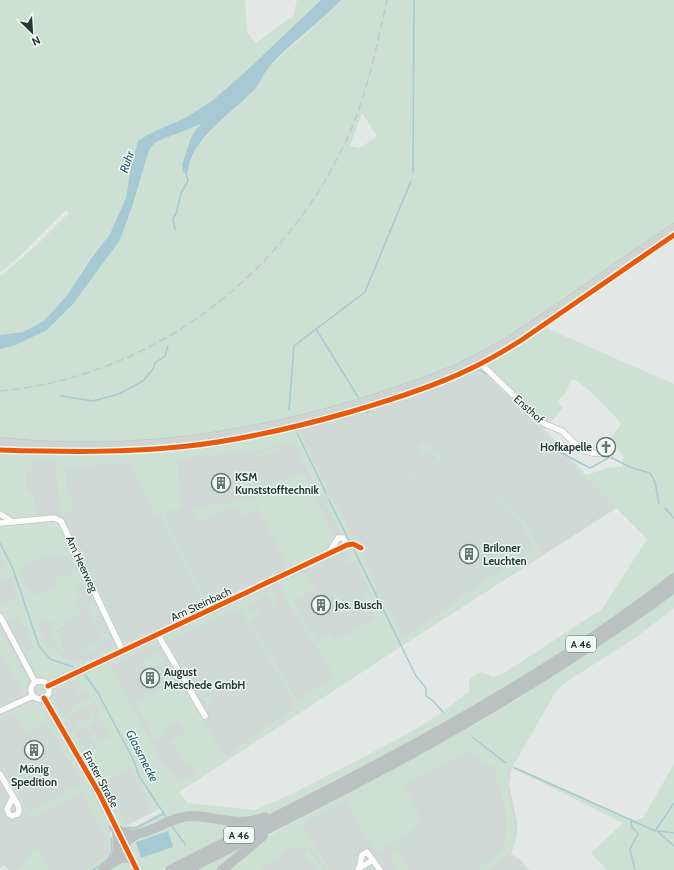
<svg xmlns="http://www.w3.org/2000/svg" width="674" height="870" font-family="Cabin,sans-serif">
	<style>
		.built { fill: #d1d9d6 }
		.green { fill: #cde0d4; fill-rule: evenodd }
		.water { fill: #a7c9d3 }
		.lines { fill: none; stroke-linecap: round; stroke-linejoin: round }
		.stream { stroke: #a7c9d3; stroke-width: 1.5 }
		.minor-casing { stroke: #c0c5c3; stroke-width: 7 }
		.major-casing { stroke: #bcc4c2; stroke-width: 8 }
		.highway-casing { stroke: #bcc4c2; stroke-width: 10 }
		.minor { stroke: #fbfcfb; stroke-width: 5.5 }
		.major { stroke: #ced4d2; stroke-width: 7 }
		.highway { stroke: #bac1c0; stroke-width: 8 }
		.rail { stroke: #c6c9c9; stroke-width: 1.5; stroke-dasharray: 8 4; stroke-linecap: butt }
		.cycleway-casing { stroke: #f1f7f4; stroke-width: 8 }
		.cycleway { stroke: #e8590c; stroke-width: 5 }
		.labels { text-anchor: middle; stroke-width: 3; stroke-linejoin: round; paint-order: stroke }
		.shield { fill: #f1f7f4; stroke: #61726e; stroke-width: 1 }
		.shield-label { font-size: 10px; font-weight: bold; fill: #233934 }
		.street-label { font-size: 11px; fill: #233934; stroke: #f1f7f4 }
		.poi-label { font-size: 11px; font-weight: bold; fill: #233934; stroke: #f1f7f4; text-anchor: start }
		.water-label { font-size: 12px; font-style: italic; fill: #225d6f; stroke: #f1f7f4 }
	</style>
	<rect width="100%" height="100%" fill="#e3e8e6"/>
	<path class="built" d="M475,371L482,373L514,400L584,476L618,507L400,647L179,792L154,812L110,833L111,847L109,855L86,870H49L37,848L17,870H9L3,865L0,869V452L290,432L376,407L457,380Z
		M459,733L512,768L509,784L517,822V834L511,854L521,860L529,870H227L265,838Z"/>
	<path class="green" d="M0,0H245L247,32L256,43L293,16L297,0H321L243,74L213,100L187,117L138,141L131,165L126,198L110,234L91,257L67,295L44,321L23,332L0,335V276L38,244L69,213L66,210L17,259L0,273Z
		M341,0H674V240L546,328L674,384V573C576,648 470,712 360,768C340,778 321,788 301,798C289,804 276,812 263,816C234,824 209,807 182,813C164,818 126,847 115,823C112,819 110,813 110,808L114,807L119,809L124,823L132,827L139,825L162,811L160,808L154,812L117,742L130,769L103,783L105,793L110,797L112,794L114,796L113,801L105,800L81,756L85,752L88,755L96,748V743L93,737L90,738V736L95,734L100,742L110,737L100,719L90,725L94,732L89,734H88L90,731L84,727L77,731L76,737L82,746H85L81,751H78L68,734L79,727L78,723H74L81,721L82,723L90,719L89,708L95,716L100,715L98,707L88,689L95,703L67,717L68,720L65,722L69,728L72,727L67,731C60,718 39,696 58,686L60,688L53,692L54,695L51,697L61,714L64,712L66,715L70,713L68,710L91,697L87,689L79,693L76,688L81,686L79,681L76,683L74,680L65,685L64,683L107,664L111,666L161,760L176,779C183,779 192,779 195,771L192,765L188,766L174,744L172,745L170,743L186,733L179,721L164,729L167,734L156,740L135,703L162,687L181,683L225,757L293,709L295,703L240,608L166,642L173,655L177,656L176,659L172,657L163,639L164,637L271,588L277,597L276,607L275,608L266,595L247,607L250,612L256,608L260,615L250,621L297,700L335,677L289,604L279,583L302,572C309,575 309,585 316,588L294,602L317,642L330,634L335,641L375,618L363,596L370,592L355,561L347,565L344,558L349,555L347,550L354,547L362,555L375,585L404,637L517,559L531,552L533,548C527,525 507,508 492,491L493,490L522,518L542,554L179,792L188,803L255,810L294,793L402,737L437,716L470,691C466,679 472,675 482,672L493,677L504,673L602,609L647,539L584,476L514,400L482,373C470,371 458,379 447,383C398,400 349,415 299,429L329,492L321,497L293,441L255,451L252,452V449L244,450V452L177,459L182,509L163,512L208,607L206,608L160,514L162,512L155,515L129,463L65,467L67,489L73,502V512L61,514L55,460L32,462L33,471L26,472L27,489L34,495L36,517L13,519L0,510V443C117,456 233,440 346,409C380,399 422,387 454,372C483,358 511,342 538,325L535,320C521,329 492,352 476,356C469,358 459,362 451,365C447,367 443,371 438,373C415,385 387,391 361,399C245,435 121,453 0,438V349L16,345L47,330L73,304L120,240L133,208L149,150L156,142L201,124L194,132L190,140L182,165L183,171L187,175L193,154L200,142L206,137L214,126L254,90L269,67L330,12ZM362,113L377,136L360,148L350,146ZM571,380H576L591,392L621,423C620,429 613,432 612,439L623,457V466L608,468L586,475L545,430L563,407L557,402L566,392Z
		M422,443L444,456L413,479L415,481L413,482L409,476L410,475L413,478L437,461L434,453L432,454L430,452L406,468L407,472L402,466L406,468L424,455L421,448L420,449L418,446Z
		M285,445L268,455L266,460L265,456L261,455L260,458H251V456Z
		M303,472L333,536L327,551L289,570L255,501L258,509L243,516L239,509L236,511L233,507L199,523L192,508L254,499L253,497Z
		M332,499L345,519L348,532L353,539L350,540L340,533L325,503Z
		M54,522L59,524L76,560V563H71L68,557L56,552L20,567L28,589L32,588L36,596L57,584L54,578L65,573L67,577L74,573L73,570L80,568L90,593L87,594L89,592L85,584L76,588L79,597L83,596L76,600L82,614L63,623L64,626L55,631L66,655L60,651L51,632L53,628L59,625L58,622L52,624L48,618L37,622L43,639H45L50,649L53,648C64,668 79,657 96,660L46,679L38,676L15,637L27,652L33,649L26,627L24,628L17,615L6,622L0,607L18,598L11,577L2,580V577L0,578V572L5,568L0,559V526Z
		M68,525L123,641L128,643L155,631L156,632L128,646L121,643L68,530Z
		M274,573L275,577L226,600L225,596Z
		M674,594V608L635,638L563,684L555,693L513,766L634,820L643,818L674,764V870H607L591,853L623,823L512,768L459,733C534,692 604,643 674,594Z
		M92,597L98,609L95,623L87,606L84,607L82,602L85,600L86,604L92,601Z
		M98,626L105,633L102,638L106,633L109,634L116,650L102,656L100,652L102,654L113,649L110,639L107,641L105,637L103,638L105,641L99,644L100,646L98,644L99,647L82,654L81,651L104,641L97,627Z
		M0,631L27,680V689L22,695L21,692L23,690L0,653Z
		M156,641L157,643L113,664L115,661Z
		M159,652L164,660L146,670L142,661Z
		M211,694L217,700L210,703L211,707L208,708L203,698Z
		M37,702L59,735L98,804L106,820L111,847L82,792L31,819L26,813L0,768V762L28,812L82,783L55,736L44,723L25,733L14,713L0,720V715L14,709Z
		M49,713C71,744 100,793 111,829L100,804Z
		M459,734L509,768C500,792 524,827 512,848C507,856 497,863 490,870H477C485,863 498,855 502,847C511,832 505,792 495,778L497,769L468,752L404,785L421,820L410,833L376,853L344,800L302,825L330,870H327L312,848L306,846L296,851L289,847L260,870H227L265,838Z
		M184,821H203L252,825L160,870H139L127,849L129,841L167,826Z
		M247,845L219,870H198Z
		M37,847L49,870H17Z
		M307,850L310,851L323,870H318L305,854Z
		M398,850L409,870H396L389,854Z
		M109,855L108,864L99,870H86Z
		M122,860L130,865L133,870H106Z"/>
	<path class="water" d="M321,0H341C319,24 291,42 270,66C263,74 260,84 253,91C234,110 207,129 194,152C190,159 189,168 187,175L183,171L182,165L190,140L194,132L201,124L156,142L149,150L132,208L120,240L73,304L47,330L16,345L0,349V335L23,332L44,321L67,295L92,257L110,234L126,198L131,166L138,141L149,134L187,117L213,100L243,74Z
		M168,831L173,847L141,858L136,842Z"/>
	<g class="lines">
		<path class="stream" d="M413,172L414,0
			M175,229L173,218L176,214L181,193L188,181L186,173
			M316,329L358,397
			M61,396L93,401L119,394L143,381L153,369L155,363L165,356L168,346
			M289,410L294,346L365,292L411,181
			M367,413L371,408L461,376L476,369L487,374
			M297,433L326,493
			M558,451L590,468L610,457L630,467L650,473L655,482L659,504
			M329,500L349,540
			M665,508L674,518
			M0,543L13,569L39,646L50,659L73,667
			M352,546L416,676L426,688V696L433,701L443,712
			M85,675L98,693L134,761L139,776L168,820
			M472,737L506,763
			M515,768L631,820L632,827L638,834L630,849L635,870
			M631,820L655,831L674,803
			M171,825L185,844
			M123,828H136L163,814
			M657,831L674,846
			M658,831L674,833
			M93,870C108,860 114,857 111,838"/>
		<defs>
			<path id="minor" d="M476,359L536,417L545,424L562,431L581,450L593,453L610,454
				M0,514L13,522
				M0,523L54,518L61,521L123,652
				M328,554L338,538H343L347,545
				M0,616L35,682
				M158,635L205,716
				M31 690a9 9 0 1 1 18 0a9 9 0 1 1-18 0Z
				M48,686L347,545L353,544L361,548
				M44,698L83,764L115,829
				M0,711L33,696
				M0,774L18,805L19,810L18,814L12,816L9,814L7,809L13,797
				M122,844L137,870
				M358,869L373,860
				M359,869L362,855L367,852L380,870"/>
			<path id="major" d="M0,441C123,455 247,437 364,401C406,388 448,374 486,353C515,338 542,318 569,300C604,275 639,251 674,227"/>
			<path id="highway" d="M114,827C134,847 161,821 183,817C212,812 233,830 265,817
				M124,847L127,840L134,836
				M114,862L123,857L130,859
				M103,870C120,858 118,852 117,832
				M170,870C343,782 520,698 674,578
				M187,870C319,803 451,738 575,656C608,635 642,612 674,588
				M222,870L263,836"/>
		</defs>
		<use href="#minor" class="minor-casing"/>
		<use href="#major" class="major-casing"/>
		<use href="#highway" class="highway-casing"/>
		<use href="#minor" class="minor"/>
		<use href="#major" class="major"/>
		<use href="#highway" class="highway"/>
		<path class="rail" d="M0,391C149,377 279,280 343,147C366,101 376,49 387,0"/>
		<defs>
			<path id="cycleway" d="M0,450C63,452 125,453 188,446C243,440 297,427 350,412C391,400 433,387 470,369C489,360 506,350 523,339L674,235
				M48,686L347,545L353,544L361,548
				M44,698L99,793L137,870"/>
		</defs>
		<use href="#cycleway" class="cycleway-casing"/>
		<use href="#cycleway" class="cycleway"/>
	</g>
	<defs>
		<symbol id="church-ring" viewBox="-11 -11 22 22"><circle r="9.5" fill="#f1f7f4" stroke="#667672" stroke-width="1.5"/><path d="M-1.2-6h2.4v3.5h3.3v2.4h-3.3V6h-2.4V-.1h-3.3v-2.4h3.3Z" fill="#667672"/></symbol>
		<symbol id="building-ring" viewBox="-11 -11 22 22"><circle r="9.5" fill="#f1f7f4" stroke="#667672" stroke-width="1.5"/><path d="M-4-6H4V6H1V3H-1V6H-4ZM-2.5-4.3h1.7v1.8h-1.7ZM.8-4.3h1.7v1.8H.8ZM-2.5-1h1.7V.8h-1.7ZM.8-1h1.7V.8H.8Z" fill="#667672"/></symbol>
	</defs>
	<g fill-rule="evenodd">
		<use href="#church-ring" x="595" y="436" width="22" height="22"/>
		<use href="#building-ring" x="210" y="472" width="22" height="22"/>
		<use href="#building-ring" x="458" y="543" width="22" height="22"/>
		<use href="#building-ring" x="310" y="594" width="22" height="22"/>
		<use href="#building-ring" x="139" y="667" width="22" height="22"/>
		<use href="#building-ring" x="23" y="739" width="22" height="22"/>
	</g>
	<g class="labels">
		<g class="shield">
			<rect x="566" y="636" width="30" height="16" rx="3"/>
			<rect x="224" y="827" width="30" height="16" rx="3"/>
		</g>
		<g class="shield-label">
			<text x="581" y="648">A 46</text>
			<text x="239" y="839">A 46</text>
		</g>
		<g class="street-label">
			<text transform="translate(529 409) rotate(42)" y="4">Ensthof</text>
			<text transform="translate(82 564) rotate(65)" y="4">Am Heerweg</text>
			<text transform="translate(201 604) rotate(-25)" y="4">Am Steinbach</text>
			<text transform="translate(101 779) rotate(62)" y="4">Enster Straße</text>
		</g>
		<g class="poi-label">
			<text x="592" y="451" text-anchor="end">Hofkapelle</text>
			<text x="235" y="481">KSM<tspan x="235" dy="13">Kunststofftechnik</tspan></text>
			<text x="483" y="552">Briloner<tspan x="483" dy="13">Leuchten</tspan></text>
			<text x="335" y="609">Jos. Busch</text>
			<text x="164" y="676">August<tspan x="164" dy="13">Meschede GmbH</tspan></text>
			<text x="34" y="773" text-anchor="middle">Mönig<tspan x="34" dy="13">Spedition</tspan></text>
		</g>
		<g class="water-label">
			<text transform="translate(127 162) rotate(-71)" y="4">Ruhr</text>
			<text transform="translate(142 756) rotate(63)" y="4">Glassmecke</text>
		</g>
	</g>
	<g transform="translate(32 32) rotate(155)" stroke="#f1f7f4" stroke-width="3" paint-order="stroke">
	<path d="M0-3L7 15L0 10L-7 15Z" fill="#233934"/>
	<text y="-6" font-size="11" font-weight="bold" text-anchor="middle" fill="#233934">N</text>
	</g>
</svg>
